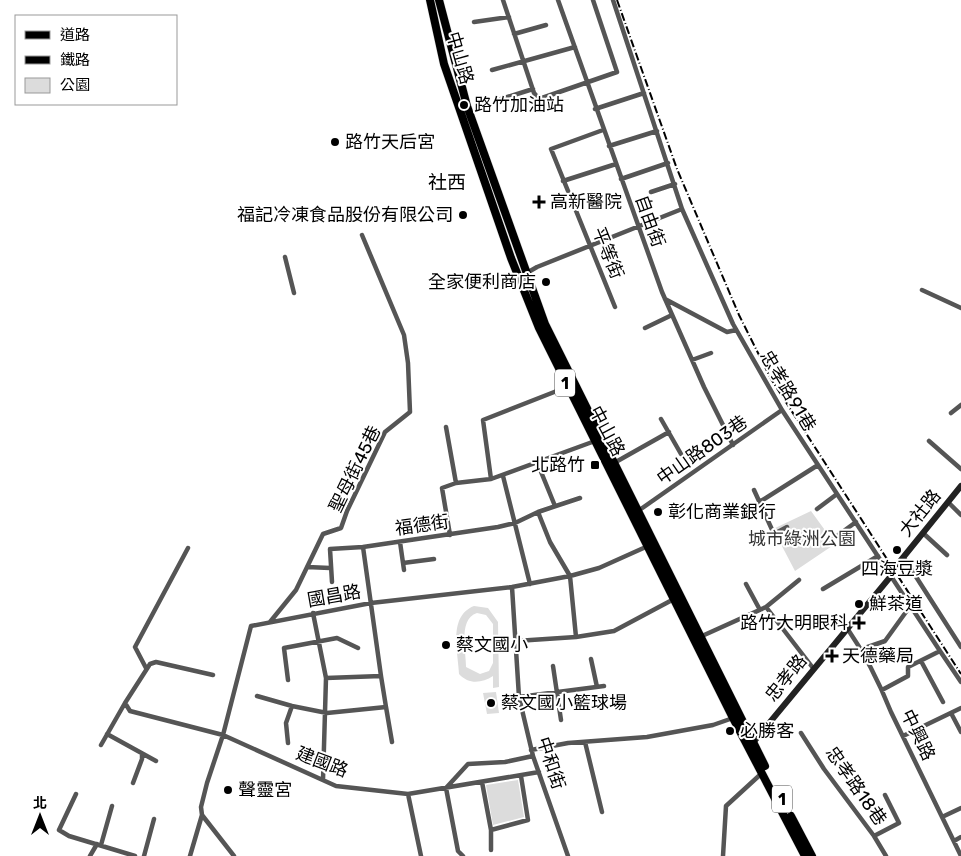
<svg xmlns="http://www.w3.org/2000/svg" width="961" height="856" font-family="Rubik,'Noto Sans TC',sans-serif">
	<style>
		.green { fill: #dcdcdc; fill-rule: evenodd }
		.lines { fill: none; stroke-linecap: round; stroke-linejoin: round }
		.primary-casing { stroke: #dbdbdb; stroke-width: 9 }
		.street { stroke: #555; stroke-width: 4.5 }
		.secondary { stroke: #222; stroke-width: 6 }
		.primary { stroke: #000; stroke-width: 8 }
		.rail { stroke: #000; stroke-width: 2; stroke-dasharray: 8 2.5 1 2.5; stroke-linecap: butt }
		.poi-dot { fill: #000; stroke: #fff; stroke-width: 2 }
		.labels { text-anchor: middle; stroke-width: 4; stroke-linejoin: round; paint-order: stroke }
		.shield { fill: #fff; stroke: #4c4c4c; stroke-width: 1 }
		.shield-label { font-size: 16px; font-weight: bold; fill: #000 }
		.street-label { font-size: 18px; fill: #000; stroke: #fff }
		.poi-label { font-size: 18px; fill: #000; stroke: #fff; text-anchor: start }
		.park-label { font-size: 18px; fill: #333; stroke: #fff }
		.neighbourhood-label { font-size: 19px; fill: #000; stroke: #fff }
	</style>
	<rect width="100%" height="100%" fill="#fff"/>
	<path class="green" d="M811,511L835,544L795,571L773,529Z
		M474,606L488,608L498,622L499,687L493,688V676C482,683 469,685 459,674C458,652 448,616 474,606ZM477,613L486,615L493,624V663L489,671L480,674L466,667C466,651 458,619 477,613Z
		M496,692L499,713L487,714L483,693Z
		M518,780L524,817L493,825L486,785Z"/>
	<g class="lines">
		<defs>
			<path id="primary" d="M430,0L444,64L511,258L539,328L733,718L805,856
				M439,0L467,106L545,324L765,766
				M791,816L812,856"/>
		</defs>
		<use href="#primary" class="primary-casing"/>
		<path class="street" d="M503,0L534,93L539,99L617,72L593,0
			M558,0L662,292L704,387L733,445
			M613,0L682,209L733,324L782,410L940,651L908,667V676L882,690
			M474,22L509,17
			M514,34L546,25
			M492,70L575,47
			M501,99L533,89
			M595,109L644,93
			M603,130L551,149L615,307
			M609,146L657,131
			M621,179L668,163
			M563,181L616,164
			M651,192L675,184
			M285,257L294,293
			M518,278L537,267L682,209
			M922,290L961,308
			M665,299L727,332L736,330
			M645,328L672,315
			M692,360L711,353
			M951,413L961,405
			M661,419L681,454
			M446,427L456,483
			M929,441L961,469
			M537,462L555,506
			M614,463L669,432
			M503,476L530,584
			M491,479L595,441
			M754,490L774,534L787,527
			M761,501L818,465
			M948,502L961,515
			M817,509L837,494
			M638,511L782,410
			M538,512L550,542L570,576L576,637
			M923,533L947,555
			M450,535L442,488L456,483L491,479L483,420L567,387
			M830,541L856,522
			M400,542L404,570
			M904,558L961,647
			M403,563L434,559
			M307,567L330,568
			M332,582L330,549L363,547
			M746,584L760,610
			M512,587L519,697L533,756L568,856
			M823,589L878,556
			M766,607L813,668
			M313,613L326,678L323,780
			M270,622L296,590L323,534L341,528L347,511L385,432L410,412L408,363L404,335L362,235
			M847,628C865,654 879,682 891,712L961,856
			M702,636L766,607L799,580
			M516,641L576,637L614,631L674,599
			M862,649L885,641L911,605
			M940,651L961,682
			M591,659L597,687
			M921,661L943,702
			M553,666L561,720
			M146,668L135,647L188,548
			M213,675L156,662L150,664L125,703L130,711L223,735L336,786L408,794L539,772
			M381,676L363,547L498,527L515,523L538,512L580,498
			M326,678L381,676L386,707
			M288,680L284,648L337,638L358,648
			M257,696L292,706L327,713L386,707L392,742
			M519,697L604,686
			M951,713L961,732
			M801,733L824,769L874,836L886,856
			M107,734L156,761
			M903,736L961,708
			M585,742L602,812
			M288,743L286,723L292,706
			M101,745L125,703
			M531,750L568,743L647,737L713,725L733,718
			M482,782L491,830V850
			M133,783L142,759V754
			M76,794L59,830L69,836L135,856
			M408,794L421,856
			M202,815L234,856
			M942,817L961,808
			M491,830L528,820L521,776
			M874,836L899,823L885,795
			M954,841L961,837
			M101,845L112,806
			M90,856L97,844
			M144,856L154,819
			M190,856L202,815L201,807L207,783L223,735L251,626L371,603L512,587L570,576L599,568L648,546
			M463,856L458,851L446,788L468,764L505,762L533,756
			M723,856L726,806L762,773"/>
		<path class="secondary" d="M751,745L891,576L897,565L961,486"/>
		<use href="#primary" class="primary"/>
		<path class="rail" d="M617,0L677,169L739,315L771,379L961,674"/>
	</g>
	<g class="poi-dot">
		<circle cx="464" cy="105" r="5"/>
		<circle cx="335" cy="142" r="5"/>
		<path d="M536.5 194.5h5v5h5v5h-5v5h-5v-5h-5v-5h5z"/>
		<circle cx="463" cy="215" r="5"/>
		<circle cx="546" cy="282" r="5"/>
		<rect x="590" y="460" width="10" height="10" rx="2.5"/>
		<circle cx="658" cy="512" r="5"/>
		<circle cx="897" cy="550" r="5"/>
		<circle cx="859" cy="604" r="5"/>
		<path d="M856.5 615.5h5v5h5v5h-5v5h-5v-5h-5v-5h5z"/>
		<circle cx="446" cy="645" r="5"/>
		<path d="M829.5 648.5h5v5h5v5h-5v5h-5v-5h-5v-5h5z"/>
		<circle cx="491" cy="703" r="5"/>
		<circle cx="730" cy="731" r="5"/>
		<circle cx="228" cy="790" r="5"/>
	</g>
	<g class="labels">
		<g class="shield">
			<rect x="555" y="369.5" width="20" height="27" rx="4"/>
			<rect x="772" y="785.5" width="20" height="27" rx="4"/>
		</g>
		<g class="shield-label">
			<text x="565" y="389">1</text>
			<text x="782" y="805">1</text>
		</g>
		<g class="street-label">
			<text transform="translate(460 58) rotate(74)" y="6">中山路</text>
			<text transform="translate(650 221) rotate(70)" y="6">自由街</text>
			<text transform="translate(608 253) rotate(68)" y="6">平等街</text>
			<text transform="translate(788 391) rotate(59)" y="6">忠孝路91巷</text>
			<text transform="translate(607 431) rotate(62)" y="6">中山路</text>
			<text transform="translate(702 450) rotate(-35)" y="6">中山路803巷</text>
			<text transform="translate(355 469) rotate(-64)" y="6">聖母街45巷</text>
			<text transform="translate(920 513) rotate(-51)" y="6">大社路</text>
			<text transform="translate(422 525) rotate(-8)" y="6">福德街</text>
			<text transform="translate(334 596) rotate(-10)" y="6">國昌路</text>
			<text transform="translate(786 678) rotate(-51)" y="6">忠孝路</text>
			<text transform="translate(918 735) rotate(64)" y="6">中興路</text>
			<text transform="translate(322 762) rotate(21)" y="6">建國路</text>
			<text transform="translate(551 763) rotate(72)" y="6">中和街</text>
			<text transform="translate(856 786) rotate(55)" y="6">忠孝路18巷</text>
		</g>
		<g class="poi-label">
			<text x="474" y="111">路竹加油站</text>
			<text x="345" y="148">路竹天后宮</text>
			<text x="550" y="208">高新醫院</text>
			<text x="453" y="221" text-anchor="end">福記冷凍食品股份有限公司</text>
			<text x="536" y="288" text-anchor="end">全家便利商店</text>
			<text x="585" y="471" text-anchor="end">北路竹</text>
			<text x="668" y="518">彰化商業銀行</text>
			<text x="897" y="575" text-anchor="middle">四海豆漿</text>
			<text x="869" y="610">鮮茶道</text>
			<text x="848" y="629" text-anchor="end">路竹大明眼科</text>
			<text x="456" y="651">蔡文國小</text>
			<text x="842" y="662">天德藥局</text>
			<text x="501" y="709">蔡文國小籃球場</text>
			<text x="740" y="737">必勝客</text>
			<text x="238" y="796">聲靈宮</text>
		</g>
		<g class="park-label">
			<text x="802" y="545">城市綠洲公園</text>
		</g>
		<g class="neighbourhood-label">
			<text x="447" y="189">社西</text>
		</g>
	</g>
	<rect x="15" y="15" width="162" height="90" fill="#ffffff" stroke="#999999"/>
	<rect x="25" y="31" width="25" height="8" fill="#000000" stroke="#999999"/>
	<text x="60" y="40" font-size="15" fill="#000000">道路</text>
	<rect x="25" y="56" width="25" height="8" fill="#000000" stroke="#999999"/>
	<text x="60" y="65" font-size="15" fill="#000000">鐵路</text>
	<rect x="25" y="78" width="25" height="15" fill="#dcdcdc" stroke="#999999"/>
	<text x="60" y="90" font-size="15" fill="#000000">公園</text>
	<g transform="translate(40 816)" stroke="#ffffff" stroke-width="4" paint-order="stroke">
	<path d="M0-4L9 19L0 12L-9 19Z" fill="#000000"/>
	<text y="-8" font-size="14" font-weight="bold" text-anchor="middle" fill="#000000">北</text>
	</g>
</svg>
